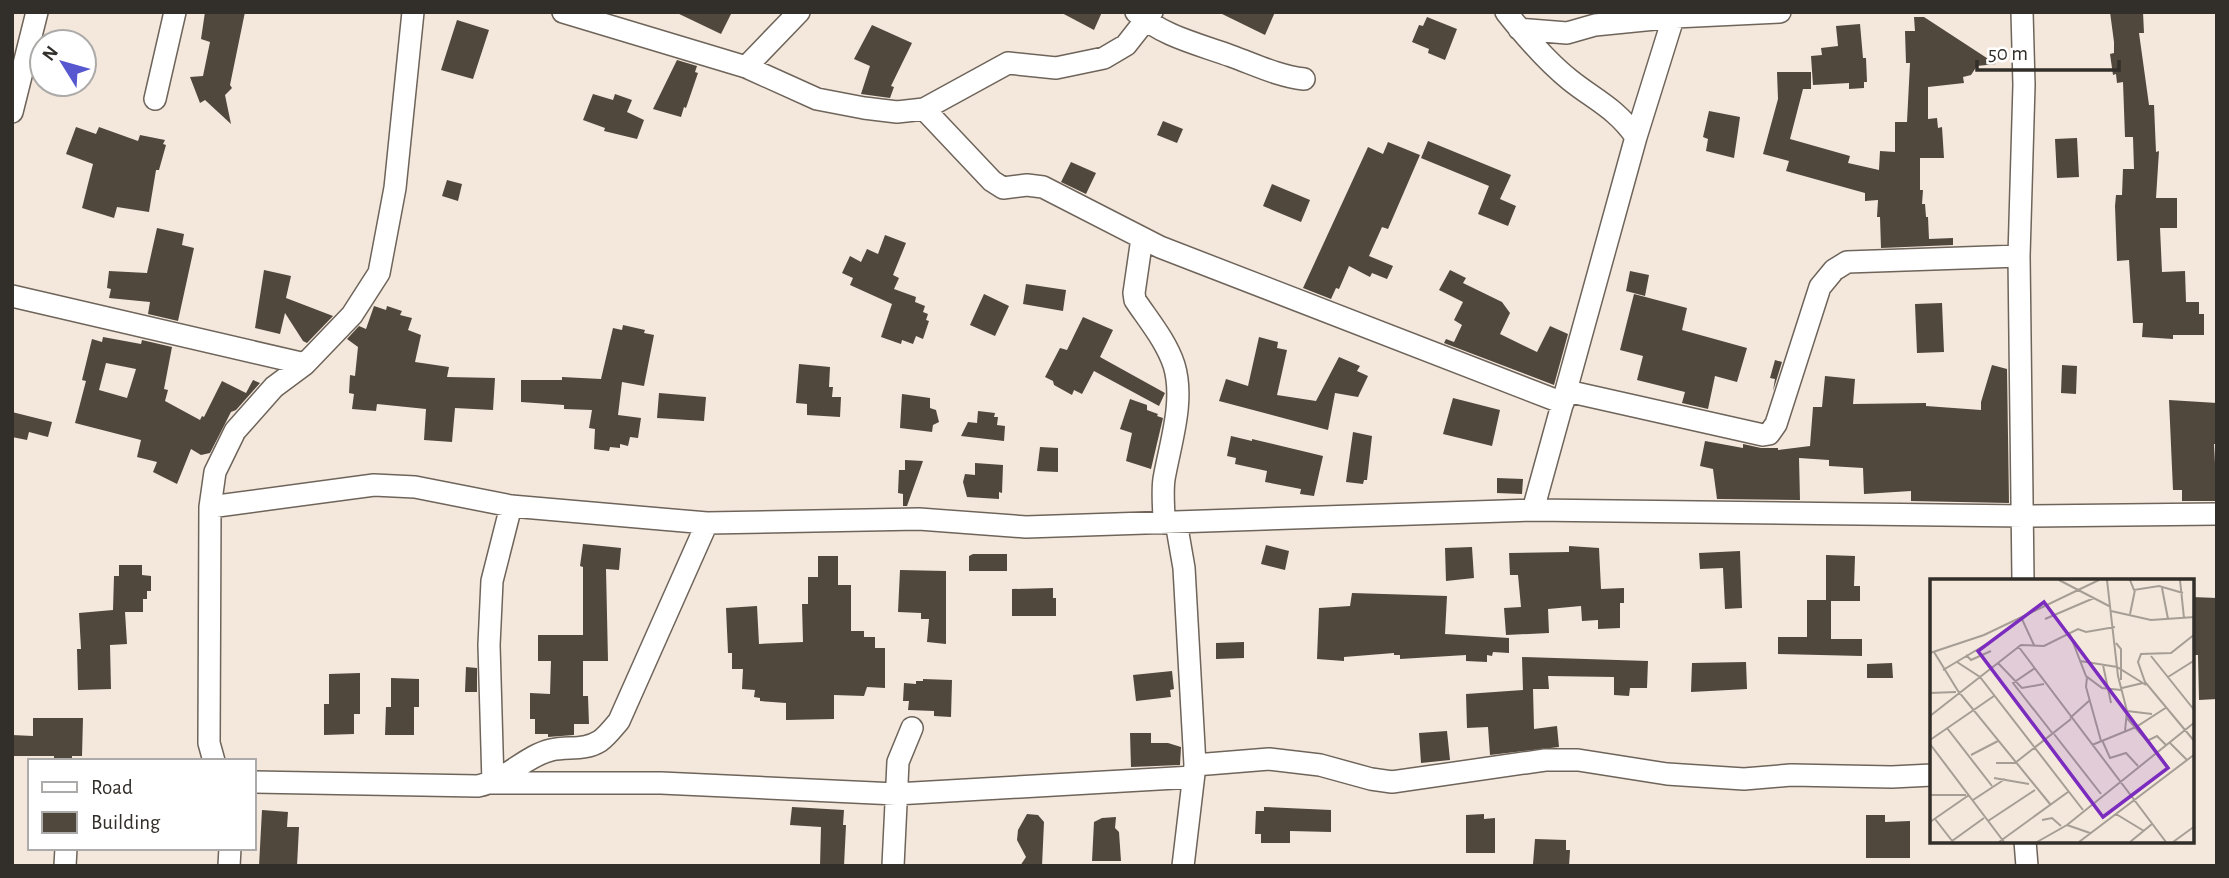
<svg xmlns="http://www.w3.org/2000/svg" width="2229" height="878" font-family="'Alegreya Sans',sans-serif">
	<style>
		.building { fill: #50473d; fill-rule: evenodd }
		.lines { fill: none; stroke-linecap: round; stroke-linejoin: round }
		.minor-casing { stroke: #6e645a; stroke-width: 24 }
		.minor { stroke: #fff; stroke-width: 21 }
		.inset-road { fill: none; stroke: #a69e95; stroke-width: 2 }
		.view { fill: #7b2cbf; fill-opacity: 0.15; stroke: #7b2cbf; stroke-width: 3.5 }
		.inset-edge { fill: none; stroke: #322e29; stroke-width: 3.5 }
	</style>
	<rect width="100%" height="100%" fill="#f4e8dd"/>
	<path class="building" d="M205,12H245L230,85L232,88L225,95L231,124L205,100L200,103L190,77L203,76L210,42L201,39Z
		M675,12H732L721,34Z
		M1060,12H1102L1094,30Z
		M1218,12H1275L1265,35Z
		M2110,12H2143L2144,33H2139L2149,105H2154L2156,152L2159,151L2156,198H2177V228H2160L2162,272L2185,271L2186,302H2199V314H2204V335H2173V339L2142,337L2143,323H2133L2129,260L2117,261L2115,206L2116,195H2122L2123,169H2134L2133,137H2125L2123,82L2117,83L2116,74L2113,75L2110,54L2114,53V42Z
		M1427,17L1457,29L1445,60L1428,53L1429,49L1412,42L1419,25L1423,26Z
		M1914,17H1924L1996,64L1977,66L1971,75L1963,77L1964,83L1928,87V119L1937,118L1938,128L1942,127L1944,158H1920V190H1923L1922,204H1925L1926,217H1928L1929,239L1953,238V245L1881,248L1880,217H1877L1878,200L1865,201V193L1786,171L1789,161L1763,154L1778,99L1777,72H1811V89H1803L1790,139L1850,156L1848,163L1879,170L1880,151L1895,152V122H1907L1910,63H1906L1905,31H1915Z
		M457,20L489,30L473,79L441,70Z
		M1860,24L1863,58H1866L1867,82H1864V88L1849,89V83L1813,85L1811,56L1822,55L1821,48L1838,46L1836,26Z
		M872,25L912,43L891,86L894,87L890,98L861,94L870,66L854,59Z
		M677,60L697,66L695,72L698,73L686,108L684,107L681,117L653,109Z
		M593,94L613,100L615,94L632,100L627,112L644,120L637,139L604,131L605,128L583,120Z
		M1709,111L1740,117L1734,158L1706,151L1708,139L1703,137Z
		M1163,121L1183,129L1177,143L1157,135Z
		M76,127L96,134L99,127L138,141L140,135L165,140L163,144L166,145L159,170H156L149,212L117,207L114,218L82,208L93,164L66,154Z
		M2077,138L2079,177L2057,178L2055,139Z
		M1428,141L1511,175L1500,199L1516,206L1508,226L1478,214L1489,186L1421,158Z
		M1388,142L1420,155L1388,229L1382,227L1369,256L1393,266L1387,279L1372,273L1370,277L1349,266L1339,289L1336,288L1331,299L1303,288L1368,147L1383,154Z
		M1071,162L1096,173L1086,194L1061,182Z
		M447,180L462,184L458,201L442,196Z
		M1272,184L1310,200L1301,222L1263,206Z
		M157,228L184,234L182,245L194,248L178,321L148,314L150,302L109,298L111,289L107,288L109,271L147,273Z
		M885,235L906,243L893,275L899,278L894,289L916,297L915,302L925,306L923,312L928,314L926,320L929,321L923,339L916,336L913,344L902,340L901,344L881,337L892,304L850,285L853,278L842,273L850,256L861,262L867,249L878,254Z
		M264,270L291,276L286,298L333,316L307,343L303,341L285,313L280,334L255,328Z
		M1450,270L1466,278L1463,283L1502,302L1510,313L1500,334L1537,352L1550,326L1568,334L1554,385L1444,343L1446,339L1454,342L1462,325L1454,320L1463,302L1439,290Z
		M1630,271L1649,275L1645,296L1626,291Z
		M1026,284L1066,290L1063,311L1023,304Z
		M984,294L1009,306L995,336L970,325Z
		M1634,294L1687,308L1682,330L1747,348L1737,382L1715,376L1708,409L1682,403L1685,392L1637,380L1643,356L1620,350Z
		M1942,303L1944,352L1917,353L1915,304Z
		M374,306L386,310L387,306L402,311L400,315L412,318L408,330L421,335L415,362L449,367L447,377L495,378L493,410L455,408L452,442L424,440L426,409L377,404L376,411L352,409L354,394L349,393L350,375L355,376L358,347L347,339L359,326L366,329Z
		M1083,317L1113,330L1100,357L1165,393L1159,406L1094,371L1082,394L1074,390L1072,395L1054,385L1053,381L1045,377L1060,348L1067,350Z
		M623,325L645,330L644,333L654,335L644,386L622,382L618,415L641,418L638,438L630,437L628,446L620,444V448L610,447L609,451L594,449L595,429L589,428L592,410L564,409V405L521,402V380H562V377L601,379L613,328L622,330Z
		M103,337L141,344L142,340L172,347L164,389L168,390L165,401L200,420L202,416L204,417L222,381L246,393L253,380L260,383L236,410L231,412L210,453L201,455L191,449L177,484L153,472L157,462L137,457L141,440L75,423L86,381L82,380L92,339L102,342ZM106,363L136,369L127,398L99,390Z
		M1259,337L1278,342L1277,348L1287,350L1277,395L1316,401L1339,357L1360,366L1357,371L1368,376L1358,397L1335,393L1328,430L1219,401L1226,379L1248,386Z
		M1775,360L1782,362L1773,391L1775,379L1770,378Z
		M799,364L830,367L829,387H833L832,397H841L840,417L807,415V404L796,403Z
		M1992,365L2007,369L2009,503L1911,501V491L1864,494L1863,468L1829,466V460L1799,458L1800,500L1717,499L1713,469L1700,466L1705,441L1743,448V444L1761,448H1778V450L1810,446L1813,407H1822L1825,376L1855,379L1853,404L1926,403V406L1981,410V402Z
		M2062,365L2077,366L2076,394L2061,393Z
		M659,393L706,397L704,421L657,418Z
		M902,394L930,398V408L936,410L939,422L933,425L932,432L900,428Z
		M1453,398L1500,410L1492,446L1443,434Z
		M1130,399L1147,405V410L1158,414L1157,416L1163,418L1151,469L1126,461L1132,433L1120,429Z
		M2169,400L2217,403V444H2214L2217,501H2182V490H2173Z
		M978,411L995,413L994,417H998L997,425L1005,426L1004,441L961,436L968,422L977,423Z
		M12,412L52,422L48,437L29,432L27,440L12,437Z
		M1353,432L1372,436L1367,480H1364L1363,484L1346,482Z
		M1231,436L1252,441V439L1323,456L1314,496L1300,494L1301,489L1265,482L1267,471L1235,464L1236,458L1227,456Z
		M1040,447L1058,448V472L1037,471Z
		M905,460L923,461L907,506H903V494L898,493L899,470H905Z
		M975,463L1003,465L1002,493L999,492V499L967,497L963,482L965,474L975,475Z
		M1497,478L1523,479L1522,494L1497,493Z
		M583,544L621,548L619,570L606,569L608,661H583V696H588L589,724H574V735L548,737V734H535V719H530V693L550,694L551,661H538V635H583V567L580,566Z
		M1266,545L1289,551L1285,570L1261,564Z
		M1569,546L1599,548L1601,589L1624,588V603H1620V628L1598,629V620L1582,621L1581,606L1548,609L1549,633L1506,635L1504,608L1521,607L1518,575H1510L1509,553L1569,552Z
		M1472,547L1474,578L1446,581L1445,548Z
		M1740,551L1742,608L1725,609L1723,568L1700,569L1699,553Z
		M973,554H1007V571H969V556Z
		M1826,555L1855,556L1854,586H1860V601H1831V639H1862V656L1778,654V637H1807V600H1826Z
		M818,556H838V585H851V631H864V637H875V648H885V688L867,687L864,696L834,695V719L786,720V703L760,701V698L754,697L755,690L742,689L743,669H732V653H728L726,608L757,606L759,644L803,642L802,604H808V577H818Z
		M119,565H142V575L151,576V591H147V599H143V612H125L127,644L110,645L111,689L78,690L77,649H81L79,613L113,610L114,576H119Z
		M900,570L946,571V644L927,642L929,619H921V613L898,612Z
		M1053,588V598H1056V616H1012V589Z
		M1352,593L1447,596L1445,634L1509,638V653L1493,652L1492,656L1487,655V662L1466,661V655L1400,659V655H1394V653L1344,657V661L1317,659L1319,608L1350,606Z
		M2192,597L2217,598V699L2199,700L2198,655H2192Z
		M1244,642V658L1216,659V643Z
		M1522,657L1648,661L1647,688H1630L1629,696L1614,695V677L1548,676L1549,689H1533L1534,729L1557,726L1559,747L1490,755L1488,727L1467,728L1466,694L1523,690Z
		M1746,662L1747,689L1691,692L1692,663Z
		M1892,663L1893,678H1867V664Z
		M466,667L477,668V692H465Z
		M1172,671L1174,689L1170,690L1171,697L1136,701L1133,675Z
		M360,673V714H354V734L324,735V704H329V674Z
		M391,678L419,679V707H414V735H385L386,707H391Z
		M923,679L952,680L951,717L934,716V711L908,710L909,701H903L904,683L916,684V681H923Z
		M33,718H83L82,756H72V761H54V756H12V735L33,736Z
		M1447,731L1450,760L1421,763L1419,733Z
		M1130,733H1151V743H1168L1181,747L1180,765L1131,767Z
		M792,807L844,810L843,825H846L844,866H820L821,827L790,825Z
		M1264,807L1331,810V832L1290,831V843H1261V834H1255L1256,811H1264Z
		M262,810L288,812L287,827H299L297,866H259Z
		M1027,814L1038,815L1044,822L1042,866H1020L1026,857L1017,840L1018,830Z
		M1484,814V819L1495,818V853H1466V815Z
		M1866,815H1885V822L1910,821V858H1866Z
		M1116,817L1115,828L1119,832L1121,861H1092L1094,822L1102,818Z
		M1535,839L1566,840V850H1570L1569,866L1533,864Z"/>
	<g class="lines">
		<defs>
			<path id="minor" d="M563,12L746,67L817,99L864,108L897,112L924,109L1008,63L1056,68L1104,58L1126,45L1152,12
				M1136,12C1162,36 1198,44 1231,56C1256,65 1278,76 1304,79
				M1506,12C1525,36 1546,61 1570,80C1595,100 1617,109 1636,137
				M2022,12L2024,85L2019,256L2023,580
				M1519,29L1567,33L1595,25L1675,17L1780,12
				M746,67L799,12
				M155,99L175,12
				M924,109L992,181L1003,188L1027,185L1043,187L1160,247L1563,403
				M12,112L37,12
				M1142,238L1134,293L1135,300C1149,321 1166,341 1174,365C1185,401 1170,444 1164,479C1162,493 1164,508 1164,523
				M12,296L305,364
				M1567,391L1763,435L1769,434L1776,424L1820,287L1834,270L1847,262L2019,256
				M511,506L492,581L489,645L493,783H661L896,794L1193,777
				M210,507L374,485L415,487L511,506L707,523L919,519L1026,527L1533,510L2024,516L2217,514
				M1533,510L1636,137L1675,12
				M1176,522L1184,568L1195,765L1183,866
				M214,761L209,743L210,507L215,472L235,431L274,387L305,364L352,315L379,273L395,188L413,12
				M1195,765L1269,759L1320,765L1371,779L1392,782L1545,760H1578L1667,774L1744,779L1791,775L1892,777L1932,775
				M254,782L478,786C507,780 525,756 551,750C568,746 584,751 600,741C607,736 613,728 619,721L707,523
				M2025,841L2027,866
				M65,866L66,848
				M229,866L230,848
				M893,866L898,762L912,728"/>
		</defs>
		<use href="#minor" class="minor-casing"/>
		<use href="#minor" class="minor"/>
	</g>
	<g transform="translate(1930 579)">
		<rect width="264" height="264" fill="#f4e8dd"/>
		<path class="inset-road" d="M129,1L179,27M177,1L188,97L197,132L195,152M200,1L204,11L229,7L253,14M250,1L254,39M232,9L238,40M181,32L221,41L265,38M200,35L205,11M91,38L104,66M115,40L164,19M139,53L156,97L172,109L191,111M265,55L241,74L211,75L208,83L215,103L265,163M186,64L191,70V101M88,67L236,263M4,73L28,112L120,225M0,74L54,56L169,1M36,76L41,81L61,72M221,77L265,132M150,82L187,88L216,106M27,83L50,98L153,231M68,84L92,109L114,105M173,86L181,124M105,89L83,104L123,155M13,91L55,66M157,98L156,108L171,162M238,98L265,81M192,109L213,104M0,114L26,113M197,132L222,135M0,137L91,66L114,67L148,50L156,53L185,48M196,138L217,162L227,157L236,166M140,139L160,121M17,149L62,207M124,155L171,215M0,161L64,117M172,161L180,179L196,174L208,187M239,163L257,181M0,165L74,263M162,166L206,148L237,128M41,176L68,162M66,184H85L141,140M64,199L99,205M0,216H36M43,221L75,200M186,235L214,252M5,240L23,263M112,241L122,239L131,247M58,242L105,211M0,243L39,216M137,246L160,254M22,262L54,239M69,263L138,213M107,263L137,246L265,143M149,263L265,175M200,263L222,245M243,263L265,247"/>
		<path class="view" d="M114,23L238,189L173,238L48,72Z"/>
		<rect width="264" height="264" class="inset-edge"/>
	</g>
	<rect width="2229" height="878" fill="none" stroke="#322e29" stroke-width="28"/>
	<rect x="28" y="759" width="228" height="91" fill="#ffffff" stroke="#adaba9" stroke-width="2"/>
	<rect x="42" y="782" width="35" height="10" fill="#ffffff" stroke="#adaba9" stroke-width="2"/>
	<text x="91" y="794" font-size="21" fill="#322e29">Road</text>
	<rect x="42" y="812" width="35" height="21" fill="#50473d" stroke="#adaba9" stroke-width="2"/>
	<text x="91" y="829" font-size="21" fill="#322e29">Building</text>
	<g transform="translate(63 63) rotate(307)"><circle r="33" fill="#ffffff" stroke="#adaba9" stroke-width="2"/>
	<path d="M0-5L12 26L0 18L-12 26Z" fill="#5758cf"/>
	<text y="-10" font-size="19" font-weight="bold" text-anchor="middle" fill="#322e29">N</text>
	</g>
	<path d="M1977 60v10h142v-10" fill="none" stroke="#322e29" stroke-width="3.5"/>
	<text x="1988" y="60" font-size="21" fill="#322e29" stroke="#ffffff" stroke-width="5" paint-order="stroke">50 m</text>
</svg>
